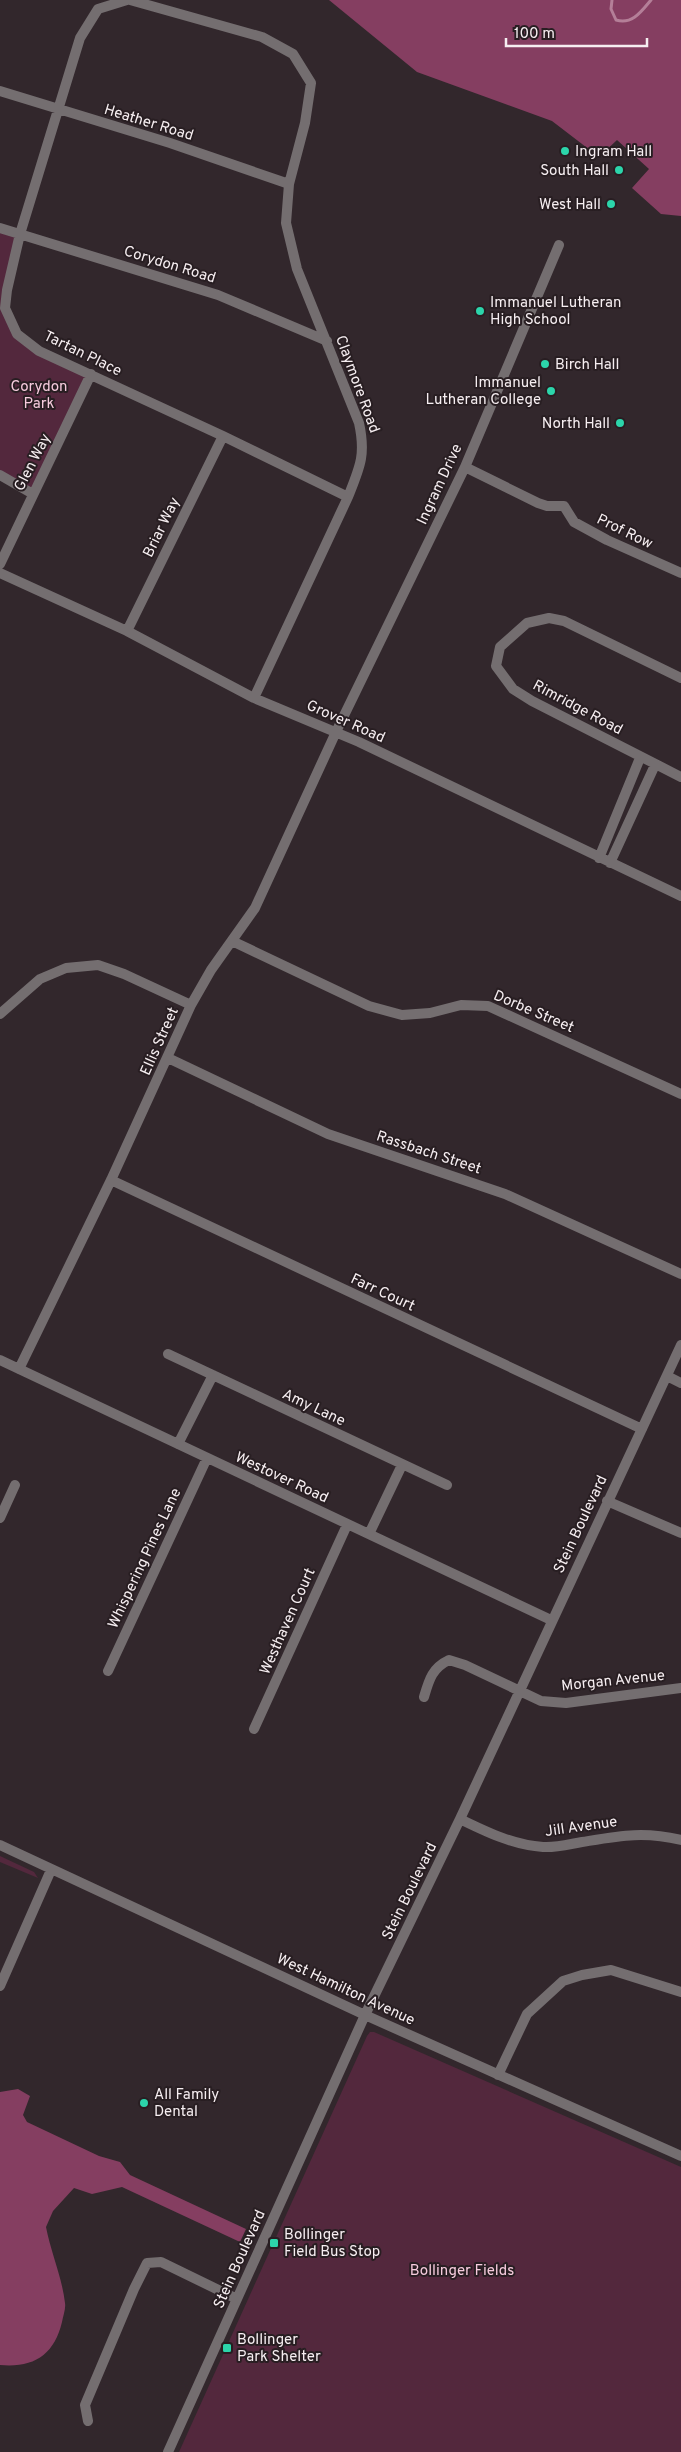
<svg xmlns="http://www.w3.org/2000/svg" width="681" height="2452" font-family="Overpass,sans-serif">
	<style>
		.green { fill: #53283d }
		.forest { fill: #853e61 }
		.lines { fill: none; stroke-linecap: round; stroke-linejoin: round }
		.stream { stroke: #b47f98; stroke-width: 3 }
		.minor { stroke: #746e70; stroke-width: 10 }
		.poi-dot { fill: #2cd5ab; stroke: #281e22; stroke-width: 2 }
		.labels { text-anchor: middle; stroke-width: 4; stroke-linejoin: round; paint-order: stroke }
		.street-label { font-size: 15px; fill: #f6eef1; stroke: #281e22 }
		.poi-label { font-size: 15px; fill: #f6eef1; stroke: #281e22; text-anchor: start }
		.park-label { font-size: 15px; fill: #f6cbdd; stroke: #281e22 }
	</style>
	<rect width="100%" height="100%" fill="#32272c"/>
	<path class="green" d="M0,228L20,234L5,308L17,334L91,374L33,494L0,475Z
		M0,1856L34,1872L38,1878L0,1862Z
		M370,2032H374L681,2167V2452H179L367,2036Z"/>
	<path class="forest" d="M329,0H681V216L661,214L632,188L649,169L617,140L599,157L552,121L417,72Z
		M18,2089L30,2096L23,2115L27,2122L99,2156L120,2162L130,2175L246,2229L240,2242L122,2187L92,2194L74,2188L53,2211L46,2227C51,2253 62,2277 65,2303C66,2309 63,2316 62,2322C54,2355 34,2368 0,2365V2092Z"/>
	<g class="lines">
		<path class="stream" d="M612,0L611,9L616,20C632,25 641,12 651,0"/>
		<path class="minor" d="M127,0L98,9L80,38L20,234L7,290L5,308L17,334L39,351L223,436L348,497
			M130,0L262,37L293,54L311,83L305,123L289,184L286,223L297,269L359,423C366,455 360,467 348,497L254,698
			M0,91L170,143L289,184
			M0,228L218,295L327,341
			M465,467L538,503L547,506H564L574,522L607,540L681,573
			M0,475L33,494
			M0,564L91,374
			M0,573L127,631L254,698L359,742L681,896
			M127,631L223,436
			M681,678L564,621L549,618L527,623L500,647L496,666L513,689L532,701L681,777
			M599,858L640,758
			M610,863L655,765
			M232,941L369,1006L402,1015L430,1013L461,1005L488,1006L681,1094
			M0,1014L40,979L66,968L98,965L124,974L191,1005
			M168,1058L328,1134L505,1194L681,1274
			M111,1180L642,1429
			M168,1354L447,1485
			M0,1360L551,1620
			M19,1369L111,1180L191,1005L211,970L255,908L336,732L465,467L559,245
			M667,1376L681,1383
			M178,1444L213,1375
			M607,1501L681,1533
			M0,1518L15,1485
			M369,1534L402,1465
			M108,1671L207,1458
			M424,1697C429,1680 432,1668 449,1660L465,1665L541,1701L566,1703L681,1688
			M254,1729L347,1525
			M460,1819C487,1832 513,1845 543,1847C556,1848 570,1844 582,1842C619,1836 643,1831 681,1840
			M0,1845L365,2015L681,2156
			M0,1986L51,1870
			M498,2075L527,2014L563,1981L582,1975L611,1970L681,1992
			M88,2421L85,2405L134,2289L147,2263L161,2262L237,2299
			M168,2452L365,2015L460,1819L681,1345"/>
	</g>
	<g class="poi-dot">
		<circle cx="565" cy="151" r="5"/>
		<circle cx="619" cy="170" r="5"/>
		<circle cx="611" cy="204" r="5"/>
		<circle cx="480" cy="311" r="5"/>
		<circle cx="545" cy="364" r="5"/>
		<circle cx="551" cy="391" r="5"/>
		<circle cx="620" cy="423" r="5"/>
		<circle cx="144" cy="2103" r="5"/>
		<rect x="269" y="2238" width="10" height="10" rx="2.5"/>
		<rect x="222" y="2343" width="10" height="10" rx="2.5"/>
	</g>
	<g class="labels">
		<g class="street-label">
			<text transform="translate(149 122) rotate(17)" y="5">Heather Road</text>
			<text transform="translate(170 264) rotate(17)" y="5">Corydon Road</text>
			<text transform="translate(83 353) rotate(26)" y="5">Tartan Place</text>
			<text transform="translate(358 384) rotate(70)" y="5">Claymore Road</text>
			<text transform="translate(32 462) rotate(-63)" y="5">Glen Way</text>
			<text transform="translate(439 484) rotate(-65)" y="5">Ingram Drive</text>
			<text transform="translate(161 527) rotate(-64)" y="5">Briar Way</text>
			<text transform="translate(625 531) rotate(26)" y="5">Prof Row</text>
			<text transform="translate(578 707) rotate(28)" y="5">Rimridge Road</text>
			<text transform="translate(346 721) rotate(24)" y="5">Grover Road</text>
			<text transform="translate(534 1011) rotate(23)" y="5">Dorbe Street</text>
			<text transform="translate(159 1041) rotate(-66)" y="5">Ellis Street</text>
			<text transform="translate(429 1152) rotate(18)" y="5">Rassbach Street</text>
			<text transform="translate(383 1292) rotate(25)" y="5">Farr Court</text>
			<text transform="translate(314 1407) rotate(25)" y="5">Amy Lane</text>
			<text transform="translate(282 1477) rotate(25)" y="5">Westover Road</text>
			<text transform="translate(580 1524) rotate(-65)" y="5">Stein Boulevard</text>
			<text transform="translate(144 1558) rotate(-65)" y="5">Whispering Pines Lane</text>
			<text transform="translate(287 1621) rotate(-66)" y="5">Westhaven Court</text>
			<text transform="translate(613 1680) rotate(-6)" y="5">Morgan Avenue</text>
			<text transform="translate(581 1826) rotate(-8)" y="5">Jill Avenue</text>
			<text transform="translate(409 1891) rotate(-64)" y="5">Stein Boulevard</text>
			<text transform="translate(346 1989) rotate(25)" y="5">West Hamilton Avenue</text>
			<text transform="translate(239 2259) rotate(-66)" y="5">Stein Boulevard</text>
		</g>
		<g class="poi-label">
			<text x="575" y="156">Ingram Hall</text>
			<text x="609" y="175" text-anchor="end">South Hall</text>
			<text x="601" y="209" text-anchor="end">West Hall</text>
			<text x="490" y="307">Immanuel Lutheran<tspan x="490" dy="17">High School</tspan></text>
			<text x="555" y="369">Birch Hall</text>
			<text x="541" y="387" text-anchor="end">Immanuel<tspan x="541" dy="17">Lutheran College</tspan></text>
			<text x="610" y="428" text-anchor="end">North Hall</text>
			<text x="154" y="2099">All Family<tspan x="154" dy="17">Dental</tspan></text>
			<text x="284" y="2239">Bollinger<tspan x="284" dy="17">Field Bus Stop</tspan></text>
			<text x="237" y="2344">Bollinger<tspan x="237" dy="17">Park Shelter</tspan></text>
		</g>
		<g class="park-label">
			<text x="39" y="391">Corydon<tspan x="39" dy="17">Park</tspan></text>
			<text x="462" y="2275">Bollinger Fields</text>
		</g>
	</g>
	<path d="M506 38v8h141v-8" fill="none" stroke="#f6eef1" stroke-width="2.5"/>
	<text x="514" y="38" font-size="15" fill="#f6eef1" stroke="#281e22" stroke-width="4" paint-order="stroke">100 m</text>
</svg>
